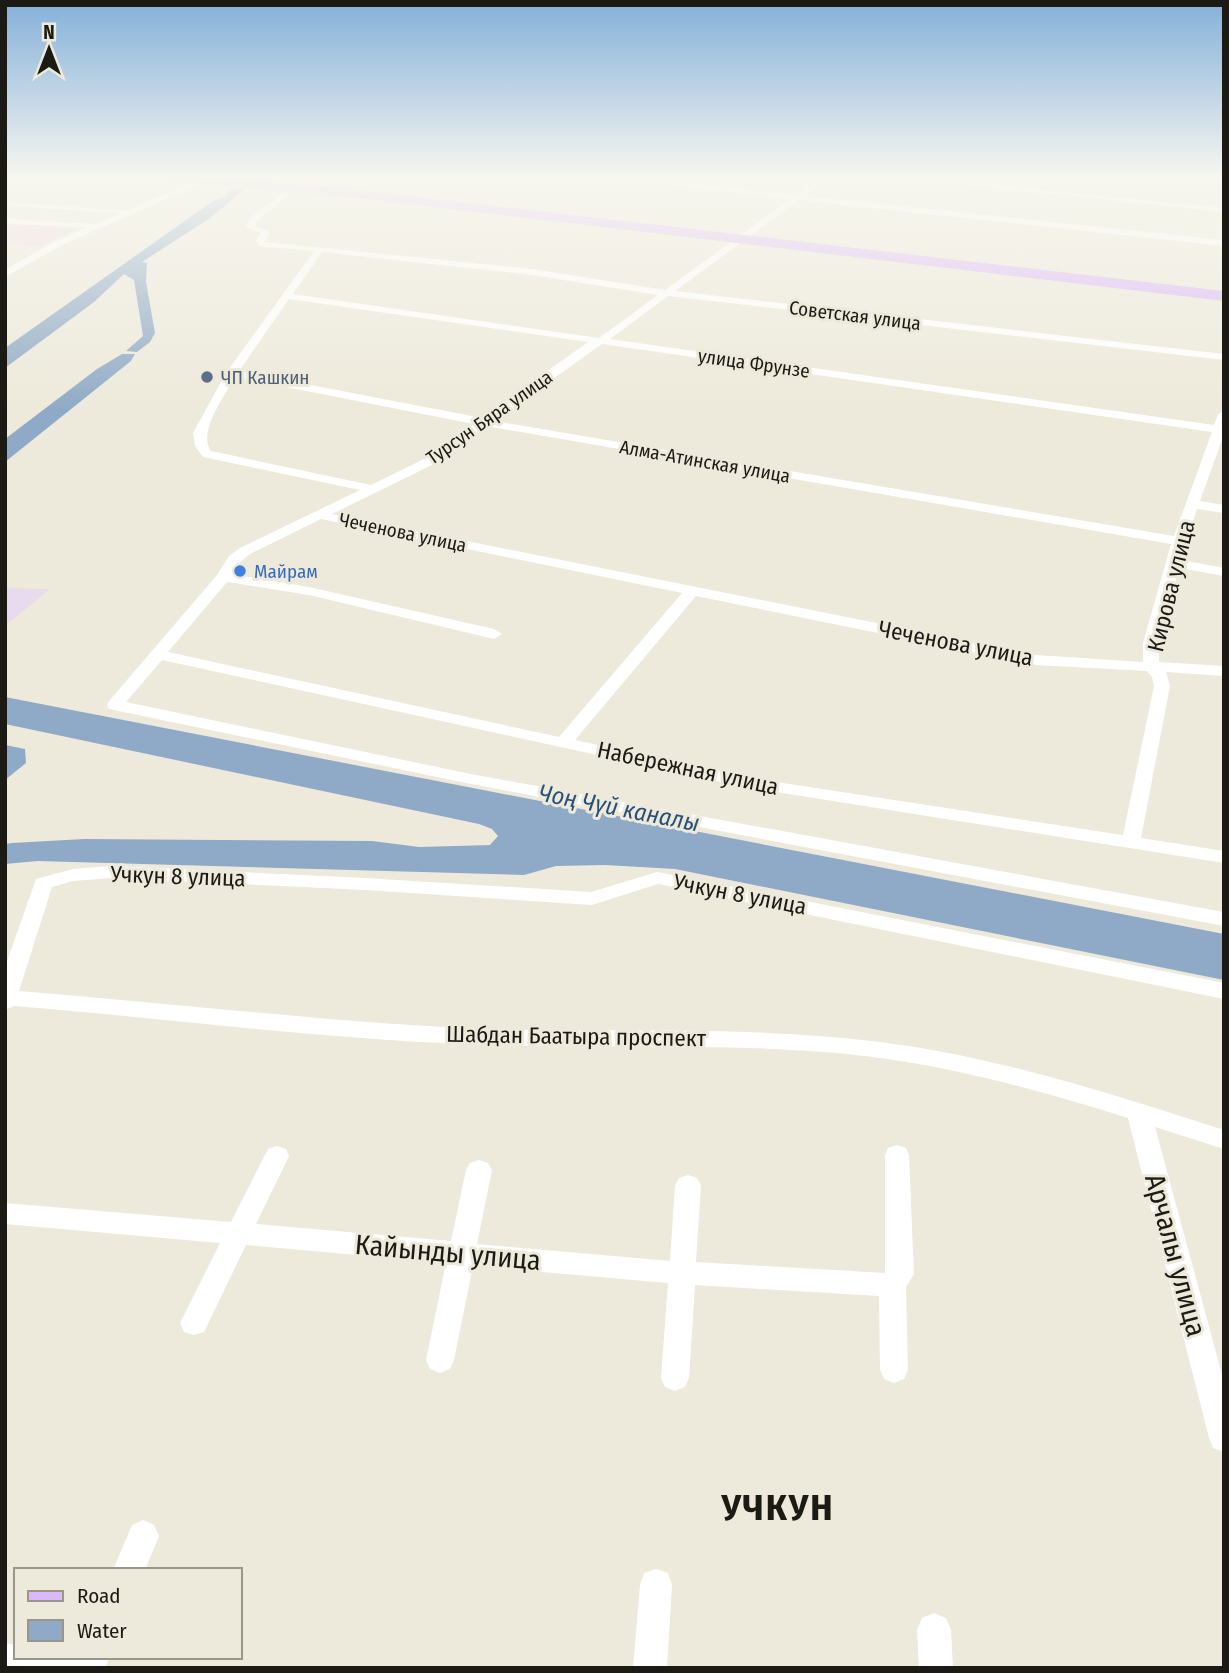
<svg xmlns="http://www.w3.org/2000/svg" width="1229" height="1673" font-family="'Fira Sans Condensed',sans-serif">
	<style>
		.industrial { fill: #e8dbee }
		.education { fill: #f1d8e3 }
		.water { fill: #8faac6 }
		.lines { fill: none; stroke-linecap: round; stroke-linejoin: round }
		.minor { fill: #fff; fill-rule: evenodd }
		.primary { fill: #dab9f8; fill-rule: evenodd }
		.service-dot { fill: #5c6f8a; stroke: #edeadb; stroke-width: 2.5 }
		.shop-dot { fill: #3f7fe0; stroke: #edeadb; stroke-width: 2.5 }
		.labels { text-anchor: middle; stroke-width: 6; stroke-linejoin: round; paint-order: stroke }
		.far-street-label { font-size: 19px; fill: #1b1a15; stroke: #edeadb }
		.far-service-label { font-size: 19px; fill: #4e5e75; stroke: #edeadb; text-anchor: start }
		.far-shop-label { font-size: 19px; fill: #366cbe; stroke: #edeadb; text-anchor: start }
		.street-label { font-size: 23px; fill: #1b1a15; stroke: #edeadb }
		.water-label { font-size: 24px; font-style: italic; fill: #295078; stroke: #edeadb }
		.near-street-label { font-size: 28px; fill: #1b1a15; stroke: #edeadb }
		.near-district-label { font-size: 37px; font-weight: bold; letter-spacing: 2px; fill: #1b1a15; stroke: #edeadb }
	</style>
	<rect width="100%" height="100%" fill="#edeadb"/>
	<path class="industrial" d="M5,588L50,589L5,626Z"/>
	<path class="education" d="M10,223L77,229L40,246L5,243V225Z"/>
	<path class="water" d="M233,188L245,189L210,218L142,262L147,263L146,282L155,333L150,342L137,352L126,351L143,336L134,280L124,274L94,302L5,368V348L213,201L224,197Z
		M122,354H135L131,361L5,462V439L97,369Z
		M5,697L1224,934V980L675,869L605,865L556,866L524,875L38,861L5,864V844L12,843L84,839L372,841L419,847L490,845L498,836L492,829L479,824L5,724Z
		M5,745L25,749L26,763L5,780Z"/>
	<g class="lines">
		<path class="minor" d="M286,176H294L289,180L299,181L300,190H294L293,185L279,184Z
			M348,176H359L307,191L303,189Z
			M594,176H616L796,195L823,176H831L805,196L1224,240V246L799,200L675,291L1224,354V360L668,296L610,339L1214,425L1218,414L1224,411V434L1200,501L1224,505V513L1197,509L1181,560L1224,568V576L1179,568L1159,643V662L1224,666V676L1166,672L1170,686L1141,838L1224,851V863L744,787L162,660L126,702L471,774L1224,912V926L471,784L109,709L107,705L109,701L217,575L229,556L240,548L360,490L203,457L195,446L193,433L226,373L314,251L259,246L256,241L261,233L246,227L251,217L285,191L288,195L258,220L255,226L270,232L265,242L532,269L665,290L790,199ZM322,252L532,275L658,295L599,338L293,294ZM289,299L588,342L482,418L239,371ZM602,344L1212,432L1174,536L494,421ZM235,377L474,424L426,458L371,485L211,451C197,432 225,396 235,377ZM486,426L1171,544L1143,643V662L1036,655L332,514L434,464ZM321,519L682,593L559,737L168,652L227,582L309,595L494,639L502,634L494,629L309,587L232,574L240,562L250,554ZM696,596L1036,665L1147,671L1152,677L1154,686L1123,835L744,777L575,740Z
			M881,176H904L1224,208V212Z
			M1147,176H1174L1215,181L1211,183Z
			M204,177L211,179L62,245L5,277V270L56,241L88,227L5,224V219L96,224L121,213L5,206V202L127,211Z
			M111,866L365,878L591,892L657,872L1224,983V999L658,884L592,905L365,890L111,878L73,881L52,887L19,991C166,1003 312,1020 459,1028C593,1034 728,1025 862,1040C986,1053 1106,1092 1224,1130V1149L1155,1127L1224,1382V1452L1213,1448L1209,1438L1128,1118C1042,1091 955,1067 865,1056C732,1041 597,1050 464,1044C313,1038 164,1018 14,1006L5,1010V967L36,879L73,869Z
			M897,1145L906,1148L909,1155L914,1274L906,1287L908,1370L904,1379L894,1383L884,1379L880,1370L879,1296L695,1285L689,1378L685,1387L675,1391L665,1387L661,1378L668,1283L473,1266L454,1360L450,1369L440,1373L430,1369L426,1360L446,1263L246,1245L204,1332L194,1335L184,1332L180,1323L220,1243L5,1224V1203L231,1222L268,1149L277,1146L286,1149L289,1156L256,1224L451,1241L466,1170L470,1163L479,1160L488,1163L492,1170L477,1244L670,1261L675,1185L679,1178L688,1175L697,1178L701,1185L696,1262L885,1273V1155L888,1148Z
			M143,1520L154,1525L159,1536L145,1570H113L132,1525Z
			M656,1569L668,1573L672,1585L667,1668H633L640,1585L644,1573Z
			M934,1613L946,1618L951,1630L953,1668H919L917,1630L922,1618Z
			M5,1643L16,1645V1657H110L105,1668H5Z"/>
		<path class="primary" d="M160,176H202L358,190L1224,291V301L358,198L166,180Z"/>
	</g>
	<linearGradient id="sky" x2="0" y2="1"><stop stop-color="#84b0da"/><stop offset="0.43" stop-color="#f7f6ef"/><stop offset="1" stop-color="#f7f6ef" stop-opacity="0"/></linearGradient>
	<rect width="1229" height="410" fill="url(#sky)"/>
	<circle class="service-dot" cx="207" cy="377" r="7"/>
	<circle class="shop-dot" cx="240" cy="571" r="7"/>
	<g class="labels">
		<g class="far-street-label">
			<text transform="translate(855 315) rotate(7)" y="7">Советская улица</text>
			<text transform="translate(754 363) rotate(8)" y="7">улица Фрунзе</text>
			<text transform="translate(489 417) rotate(-35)" y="7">Турсун Бяра улица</text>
			<text transform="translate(705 461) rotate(10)" y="7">Алма-Атинская улица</text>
			<text transform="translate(403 532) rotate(12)" y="7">Чеченова улица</text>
		</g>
		<g class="far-service-label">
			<text x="221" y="384">ЧП Кашкин</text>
		</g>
		<g class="far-shop-label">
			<text x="254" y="578">Майрам</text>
		</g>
		<g class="street-label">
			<text transform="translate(1171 586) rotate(-76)" y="8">Кирова улица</text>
			<text transform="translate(956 643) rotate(11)" y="8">Чеченова улица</text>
			<text transform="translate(688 768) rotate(12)" y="8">Набережная улица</text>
			<text transform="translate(178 876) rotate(2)" y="8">Учкун 8 улица</text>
			<text transform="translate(740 894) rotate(11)" y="8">Учкун 8 улица</text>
			<text transform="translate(576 1036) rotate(1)" y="8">Шабдан Баатыра проспект</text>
		</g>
		<g class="water-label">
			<text transform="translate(619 808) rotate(11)" y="8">Чоң Чүй каналы</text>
		</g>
		<g class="near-street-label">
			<text transform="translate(448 1252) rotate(5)" y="10">Кайынды улица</text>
			<text transform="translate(1176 1255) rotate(75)" y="10">Арчалы улица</text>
		</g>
		<g class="near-district-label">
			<text x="778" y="1520">УЧКУН</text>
		</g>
	</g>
	<rect width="1229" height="1673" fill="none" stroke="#1b1a15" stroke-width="14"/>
	<rect x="14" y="1568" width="228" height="91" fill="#edeadb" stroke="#99978c" stroke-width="2"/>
	<rect x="28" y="1591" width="35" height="10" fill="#dab9f8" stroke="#99978c" stroke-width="2"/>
	<text x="77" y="1603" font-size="21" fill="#1b1a15">Road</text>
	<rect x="28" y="1620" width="35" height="21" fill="#8faac6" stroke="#99978c" stroke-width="2"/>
	<text x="77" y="1638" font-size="21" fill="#1b1a15">Water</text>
	<g transform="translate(49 49)" stroke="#edeadb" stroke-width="5" paint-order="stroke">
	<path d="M0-5L12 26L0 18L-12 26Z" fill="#1b1a15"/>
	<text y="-10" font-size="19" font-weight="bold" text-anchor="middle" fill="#1b1a15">N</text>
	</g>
</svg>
